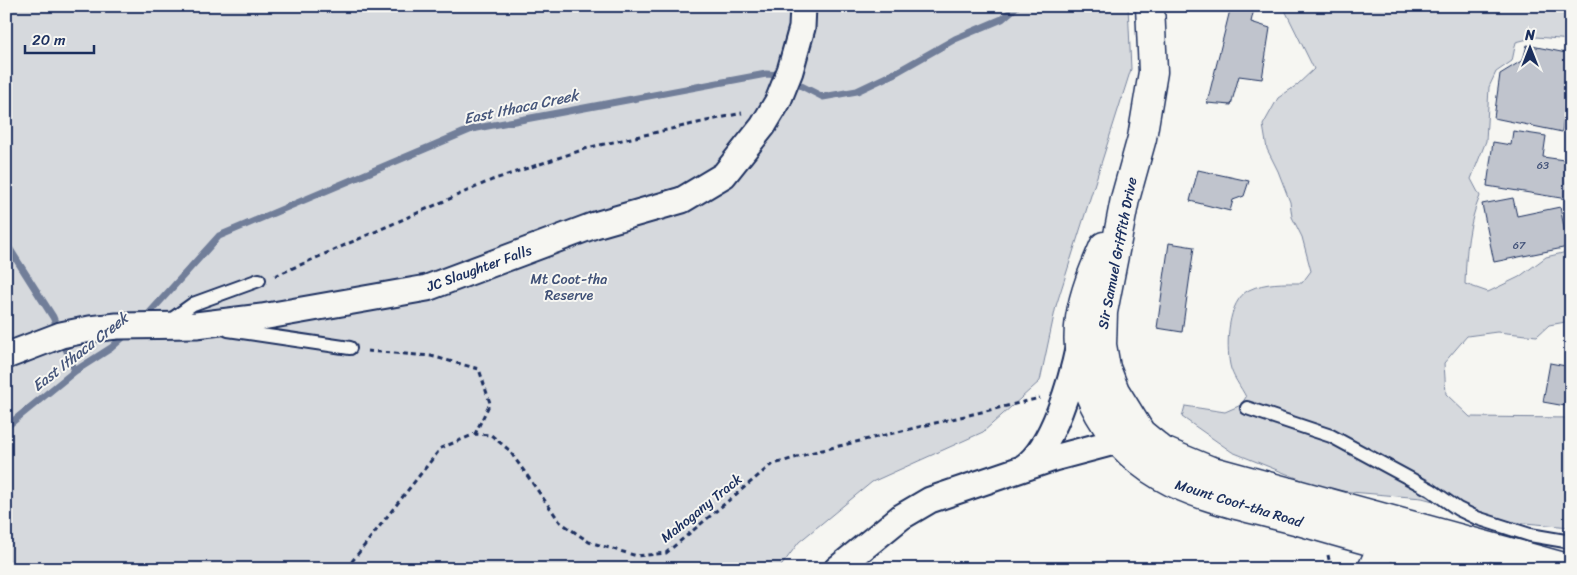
<svg xmlns="http://www.w3.org/2000/svg" width="1577" height="575" font-family="Sriracha,sans-serif">
	<style>
		.green { fill: #d6d9dd; stroke: #78849e }
		.lines { fill: none; stroke-linecap: round; stroke-linejoin: round }
		.stream { stroke: #717e99; stroke-width: 7 }
		.building { fill: #c0c4cd; stroke: #1b2f5e }
		.service-casing { stroke: #1b2f5e; stroke-width: 16 }
		.minor-casing { stroke: #1b2f5e; stroke-width: 29 }
		.secondary-casing { stroke: #1b2f5e; stroke-width: 31 }
		.path { stroke: #1b2f5e; stroke-width: 3; stroke-dasharray: 5 4; stroke-linecap: butt }
		.service { stroke: #f6f6f2; stroke-width: 12 }
		.minor { stroke: #f6f6f2; stroke-width: 25 }
		.secondary { stroke: #f6f6f2; stroke-width: 28 }
		.labels { text-anchor: middle; stroke-width: 4; stroke-linejoin: round; paint-order: stroke }
		.number-label { font-size: 11px; fill: #44547a }
		.street-label { font-size: 14px; fill: #1b2f5e; stroke: #f6f6f2 }
		.park-label { font-size: 14px; fill: #405177; stroke: #f6f6f2 }
		.water-label { font-size: 15px; font-style: italic; fill: #46567b; stroke: #f6f6f2 }
	</style>
	<rect width="100%" height="100%" fill="#f6f6f2"/>
	<filter id="ink" filterUnits="userSpaceOnUse"><feTurbulence type="fractalNoise" baseFrequency=".02" numOctaves="2"/><feDisplacementMap in="SourceGraphic" scale="10" xChannelSelector="R" yChannelSelector="G"/><feConvolveMatrix kernelMatrix="1 2 1 2 8 2 1 2 1" color-interpolation-filters="sRGB"/></filter>
	<g filter="url(#ink)">
		<path class="green" d="M6,6H1128L1131,69L1056,306L1040,381L983,432L872,482L799,542L779,569H6Z
			M1283,6H1571V40L1536,37L1516,42L1512,61L1496,72L1489,87L1486,141L1471,179L1480,196C1468,225 1466,252 1465,284L1488,292L1519,277L1546,257L1571,251V321L1549,325L1537,336L1497,332L1467,336L1444,363L1446,394L1470,417L1571,418V527L1513,522L1422,498L1327,490L1232,452L1182,417L1185,406L1225,412L1241,405L1246,397C1241,387 1232,376 1230,365C1226,345 1227,301 1249,290C1265,282 1284,283 1302,283L1311,271L1302,237L1292,217L1290,202L1278,171L1267,149L1263,125L1278,98L1297,85L1314,69Z"/>
		<g class="lines">
			<path class="stream" d="M6,243L53,317L75,371
				M144,319L219,236L472,129L766,74L780,75L823,97L857,91L895,73L955,39L1002,19L1017,6
				M6,427L75,371L111,348L128,333"/>
		</g>
		<path class="building" d="M1231,6L1254,9L1251,22L1270,28L1262,79L1239,76L1231,105L1207,103Z
			M1527,45L1571,54V110L1565,109L1562,132L1494,118L1500,74L1523,60Z
			M1513,131L1546,136L1543,157L1571,161L1567,199L1487,186L1493,142L1511,145Z
			M1198,170L1249,181L1244,196L1233,200L1230,211L1190,201Z
			M1513,198L1517,216L1560,207L1568,247L1494,262L1482,204Z
			M1169,243L1194,247L1182,332L1157,328Z
			M1550,363L1571,367V407L1543,402Z"/>
		<g class="lines">
			<defs>
				<path id="service" d="M168,322L193,304L259,280
					M228,330L350,348
					M1247,408L1331,436L1431,490L1458,509L1477,518L1530,535L1571,542"/>
				<path id="minor" d="M6,356L61,335L90,329L117,326L196,325L262,317L427,288L595,225L682,200L724,175L763,126L778,101L790,71L802,28L803,6
					M1023,468C1053,448 1072,379 1079,345
					M837,569L901,517L930,500L1054,458L1118,441"/>
				<path id="secondary" d="M1150,6L1153,72L1142,138L1125,199L1103,312L1102,345L1106,368L1115,391L1141,433L1163,451L1209,470L1571,569
					M1104,246C1094,269 1084,292 1080,318C1070,385 1111,453 1172,482C1211,501 1257,510 1299,521C1358,538 1418,555 1478,569
					M1372,569L1390,529"/>
			</defs>
			<use href="#service" class="service-casing"/>
			<use href="#minor" class="minor-casing"/>
			<use href="#secondary" class="secondary-casing"/>
			<path class="path" d="M275,276L492,180L591,147L742,113
				M367,351L431,356L479,369L490,403L475,434
				M1328,555L1331,569
				M346,569L441,448L475,434L491,435L509,450L560,522L589,542L637,556L666,553L771,465L814,452L1040,398"/>
			<use href="#service" class="service"/>
			<use href="#minor" class="minor"/>
			<use href="#secondary" class="secondary"/>
		</g>
	</g>
	<g class="labels">
		<g class="number-label">
			<text x="1543" y="169">63</text>
			<text x="1519" y="249">67</text>
		</g>
		<g class="street-label">
			<text transform="translate(1117 253) rotate(-79)" y="5">Sir Samuel Griffith Drive</text>
			<text transform="translate(479 268) rotate(-20)" y="5">JC Slaughter Falls</text>
			<text transform="translate(1239 503) rotate(17)" y="5">Mount Coot-tha Road</text>
			<text transform="translate(701 508) rotate(-39)" y="5">Mahogany Track</text>
		</g>
		<g class="park-label">
			<text x="569" y="284">Mt Coot-tha<tspan x="569" dy="16">Reserve</tspan></text>
		</g>
		<g class="water-label">
			<text transform="translate(521 107) rotate(-12)" y="5">East Ithaca Creek</text>
			<text transform="translate(80 352) rotate(-38)" y="5">East Ithaca Creek</text>
		</g>
	</g>
	<rect width="1577" height="575" fill="none" stroke="#f6f6f2" stroke-width="25"/>
	<rect x="12" y="12" width="1552" height="550" fill="none" stroke="#1b2f5e" stroke-width="2" filter="url(#ink)"/>
	<g transform="translate(1530 48)" stroke="#f6f6f2" stroke-width="4" paint-order="stroke">
	<path d="M0-4L9 19L0 12L-9 19Z" fill="#1b2f5e"/>
	<text y="-8" font-size="14" font-weight="bold" text-anchor="middle" fill="#1b2f5e">N</text>
	</g>
	<path d="M25 45v8h69v-8" fill="none" stroke="#1b2f5e" stroke-width="2.5"/>
	<text x="32" y="45" font-size="15" fill="#1b2f5e" stroke="#f6f6f2" stroke-width="4" paint-order="stroke">20 m</text>
</svg>
